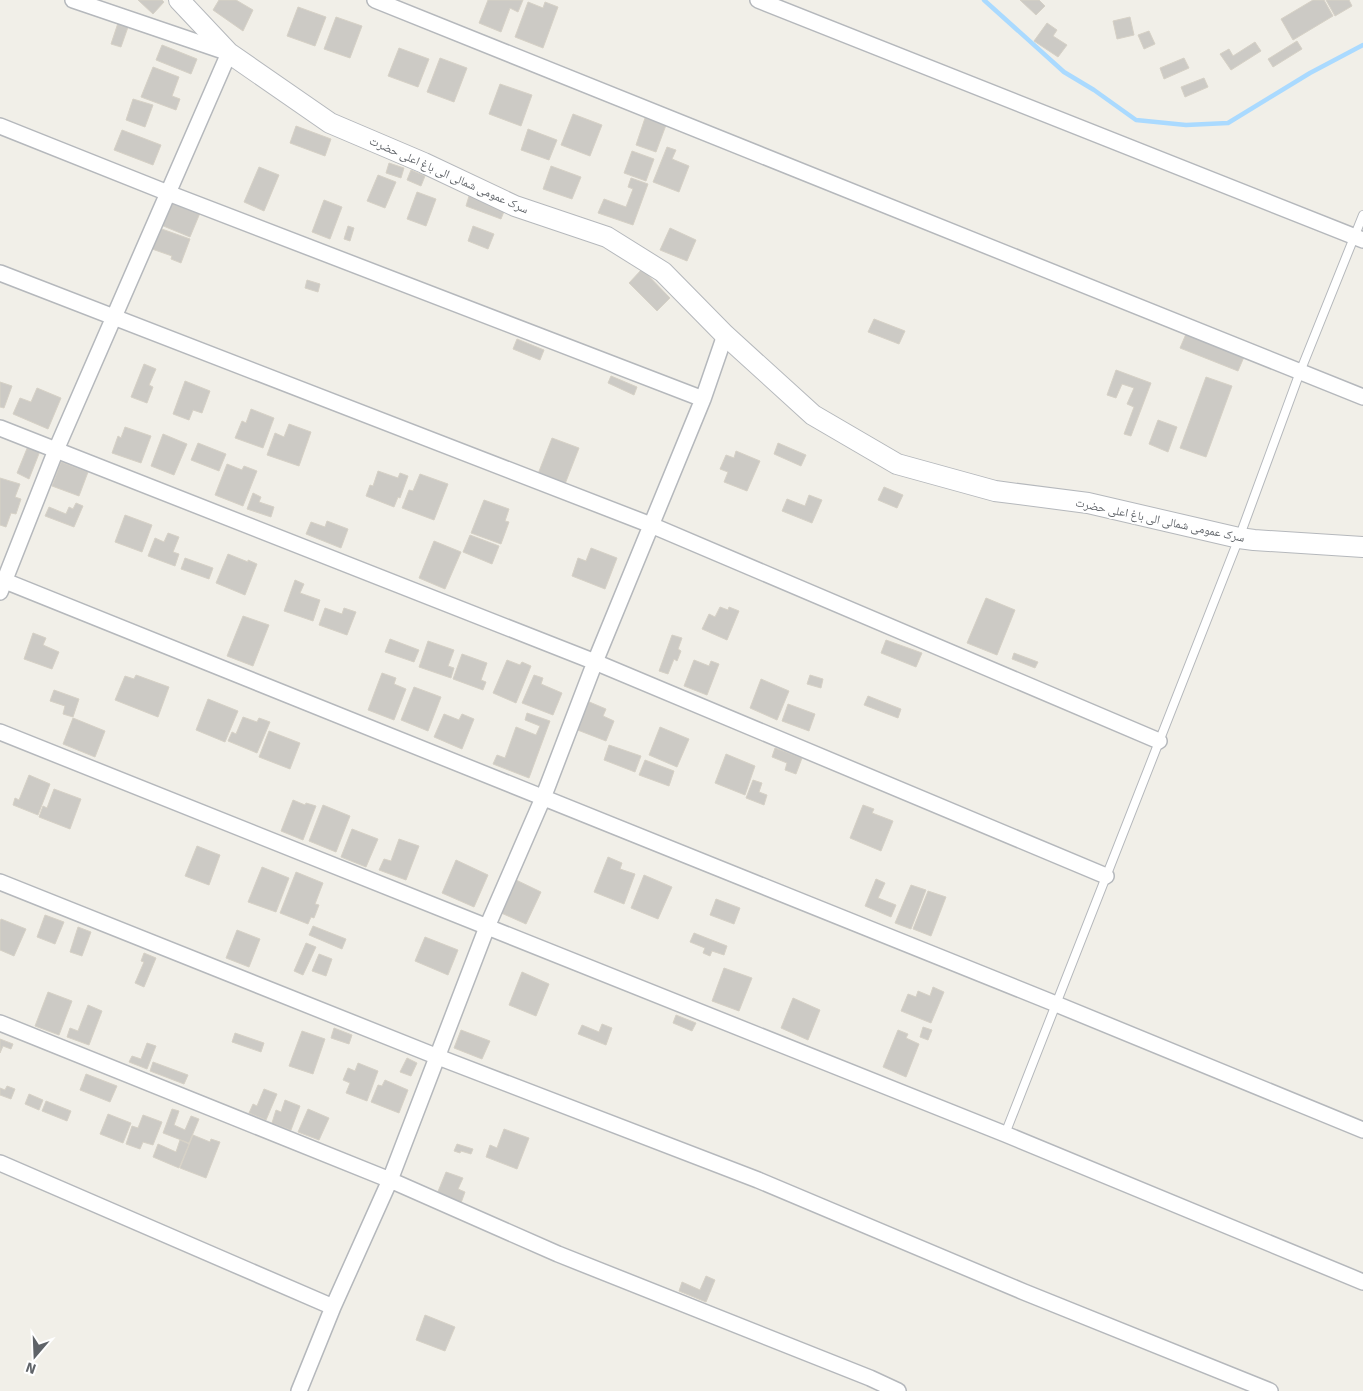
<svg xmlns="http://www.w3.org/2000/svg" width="1363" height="1391" font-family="Signika,'Noto Naskh Arabic',sans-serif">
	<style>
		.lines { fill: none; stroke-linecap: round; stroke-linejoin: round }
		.stream { stroke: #aadaff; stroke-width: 4.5 }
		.building { fill: #cccac5; stroke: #d6d1c6 }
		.service-casing { stroke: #b5b8bc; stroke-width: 10 }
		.minor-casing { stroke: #b5b8bc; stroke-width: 18 }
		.tertiary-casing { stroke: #b5b8bc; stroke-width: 22 }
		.service { stroke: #fff; stroke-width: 8 }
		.minor { stroke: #fff; stroke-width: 15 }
		.tertiary { stroke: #fff; stroke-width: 20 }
		.labels { text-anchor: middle; stroke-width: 4; stroke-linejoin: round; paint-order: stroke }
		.street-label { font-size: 12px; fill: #5f6368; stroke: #fff }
	</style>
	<rect width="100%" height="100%" fill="#f1efe8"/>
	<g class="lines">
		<path class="stream" d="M984,0L1064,72L1094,90L1136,120L1186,125L1228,123L1310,73L1363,45"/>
	</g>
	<path class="building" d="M138,0H162L164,2L153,14Z
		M219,0H236L253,10L243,31L213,10Z
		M488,0H523L518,12L510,8L501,32L479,23Z
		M1020,0H1039L1045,6L1036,15Z
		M1313,0H1324L1333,16L1293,40L1281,19Z
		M1326,0H1349L1352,6L1335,16Z
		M528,2L543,8L545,2L558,7L543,48L515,37Z
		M298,7L326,17L315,46L287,36Z
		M336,17L362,26L350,58L324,49Z
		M1130,17L1134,35L1117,39L1113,21Z
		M118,23L128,27L121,47L111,44Z
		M1047,23L1057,30L1053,36L1067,45L1058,57L1034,41Z
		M1149,31L1155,44L1144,49L1138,35Z
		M1297,41L1302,49L1273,67L1268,59Z
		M1255,42L1261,51L1231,70L1220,54L1229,49L1233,56Z
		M162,45L197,59L191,74L156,60Z
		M399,48L429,59L418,87L388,76Z
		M440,58L467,68L454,102L427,92Z
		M1184,58L1189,68L1164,79L1160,68Z
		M153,67L179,77L172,96L180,99L176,110L141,97Z
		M1204,78L1208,87L1185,97L1181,87Z
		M500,84L532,95L521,126L489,114Z
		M133,99L153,105L145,127L126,120Z
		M573,114L602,125L590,156L561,145Z
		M645,118L666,125L656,152L636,145Z
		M296,126L331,139L325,156L290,143Z
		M528,129L557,140L549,160L521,150Z
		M122,130L161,145L153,165L114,150Z
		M667,147L676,150L672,159L689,166L679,192L653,182Z
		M632,151L654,159L646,181L624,173Z
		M389,163L404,168L401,178L386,173Z
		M551,166L581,177L572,199L543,189Z
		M259,167L279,175L264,211L244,202Z
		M411,170L425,176L421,186L407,180Z
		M378,175L396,182L385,208L367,201Z
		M631,178L648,184L633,225L598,213L604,199L626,207L633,189L628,187Z
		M417,192L436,199L426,226L407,219Z
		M469,196L505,209L501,219L466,206Z
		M324,200L342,207L330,239L312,232Z
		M170,201L200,213L190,237L161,225Z
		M348,226L354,228L350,241L344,239Z
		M473,226L494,234L488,249L468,241Z
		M159,228L190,239L181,263L171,259L172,256L152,249Z
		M670,228L696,240L687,261L660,250Z
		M642,269L670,298L657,311L629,283Z
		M307,280L320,284L318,292L305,288Z
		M874,319L905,331L899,344L868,332Z
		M1186,334L1244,357L1238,371L1180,348Z
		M517,339L544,350L540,360L513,349Z
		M144,364L156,369L149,385L153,387L147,403L131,397Z
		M1116,370L1151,383L1131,436L1124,434L1134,407L1127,404L1134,388L1122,384L1116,398L1107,395Z
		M611,376L637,387L634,395L608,383Z
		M1206,377L1232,386L1206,457L1180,448Z
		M185,381L210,391L202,413L193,410L189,420L173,414Z
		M0,382L12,386L4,408L0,407Z
		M37,388L61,398L48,429L13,414L20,398L31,402Z
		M251,409L274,418L263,448L235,438L242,421L246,423Z
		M1158,420L1177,427L1168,452L1149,444Z
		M289,424L311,432L299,466L267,455L275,433L284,437Z
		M125,427L151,436L141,463L112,453L118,436L121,438Z
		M163,434L187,444L174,475L151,466Z
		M552,438L579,448L565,484L538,474Z
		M198,443L226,454L219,471L191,460Z
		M778,443L806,455L801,466L774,454Z
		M28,446L40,451L29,479L17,473Z
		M736,451L760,461L747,491L724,482L728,472L720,469L726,455L734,458Z
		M61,462L88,472L79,496L52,486Z
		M227,464L242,470L244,466L257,471L243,506L215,495Z
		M378,471L398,478L400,473L408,476L400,498L398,497L394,507L366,496L370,485L373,486Z
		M420,474L448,484L434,520L402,508L409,490L413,491Z
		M0,478L20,484L15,497L21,499L16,514L11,513L6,527L0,525Z
		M884,487L903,495L897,508L878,500Z
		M253,493L261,497L259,502L274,507L271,517L247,509Z
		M809,495L822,500L812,523L782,511L787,499L805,506Z
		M484,500L509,509L505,521L509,522L501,544L471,533Z
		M76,503L83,506L74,527L45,516L49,507L66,514L69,507L73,509Z
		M125,515L152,525L142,552L115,542Z
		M327,521L348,529L341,548L306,534L311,522L325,527Z
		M168,533L179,537L173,552L179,554L175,566L148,556L155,538L164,542Z
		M470,535L499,546L492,564L463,552Z
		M434,541L461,552L445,589L419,578Z
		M591,548L617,558L605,589L572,576L578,558L586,561Z
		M228,554L248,562V560L257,564L245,595L216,583Z
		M185,558L213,568L209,579L181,569Z
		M295,580L304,584L300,593L320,600L313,621L284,611Z
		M986,598L1015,610L997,655L967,643Z
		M720,607L728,610L729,607L739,611L727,640L702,629L709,614L715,617Z
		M325,608L342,614L344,608L356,612L347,635L319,625Z
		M243,616L269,625L253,666L227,656Z
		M33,633L46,638L43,645L59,652L52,669L24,659Z
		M672,635L682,638L678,649L681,651L677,661L674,659L668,674L659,671Z
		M390,639L419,650L414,662L385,652Z
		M886,640L922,653L916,667L881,653Z
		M428,641L454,650L448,666L454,668L451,678L419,667Z
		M1014,653L1038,662L1035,668L1012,659Z
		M462,654L487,663L481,680L486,682L483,690L453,679Z
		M507,660L520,665L522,662L531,666L516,703L493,693Z
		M694,660L709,666L711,661L719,664L707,695L684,686Z
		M382,673L396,678L394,684L406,689L394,720L368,710Z
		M136,675L169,687L158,717L115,700L125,676L134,679Z
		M534,675L543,678L541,684L562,693L553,715L522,703Z
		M810,675L823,679L821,688L807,684Z
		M761,679L789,691L777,720L750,708Z
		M414,687L441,697L428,731L401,720Z
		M54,690L79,699L73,717L63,714L65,706L50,701Z
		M868,696L901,709L898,718L864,705Z
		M208,699L238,711L225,742L196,730Z
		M587,701L606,709L603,716L614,721L606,741L575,729Z
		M788,704L815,714L809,731L782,721Z
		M527,713L550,721L529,778L493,764L497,755L505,758L516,727L536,735L540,726L525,720Z
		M444,714L459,720L462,714L474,719L462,749L434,737Z
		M243,717L257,722L259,718L270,722L257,753L228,741L232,732L236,734Z
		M73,718L105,731L95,757L63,744Z
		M660,727L689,739L677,767L649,755Z
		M269,731L300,743L290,769L259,757Z
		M609,745L641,756L635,772L604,760Z
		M775,748L802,758L796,774L785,770L787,763L772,757Z
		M726,754L755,766L745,795L715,783Z
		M645,760L674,771L669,786L639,775Z
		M29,775L50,784L38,815L13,805L15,798L19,800Z
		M753,780L762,783L759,792L767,795L764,805L746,798Z
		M54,789L81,799L70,829L39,817L43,806L47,808Z
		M293,800L305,805L306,803L316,806L303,840L281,831Z
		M323,805L350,816L336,852L309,841Z
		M863,805L874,809L872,813L893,821L881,851L850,838Z
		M352,829L378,839L366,867L341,857Z
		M399,839L419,846L406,880L379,870L384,859L391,861Z
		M197,846L220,855L209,885L185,876Z
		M608,857L622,863L620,869L635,874L624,904L594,892Z
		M456,860L488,875L474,907L442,893Z
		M262,867L289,878L276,912L248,902Z
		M296,872L323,883L315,904L319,905L314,918L311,917L308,924L280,913Z
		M644,875L672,887L658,919L631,908Z
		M514,879L541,892L526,924L499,912Z
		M876,879L885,883L878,898L896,905L891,917L865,906Z
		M911,885L926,890L911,929L895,923Z
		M928,891L946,897L931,936L913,929Z
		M716,899L740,908L734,924L710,915Z
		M45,915L64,922L55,944L37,937Z
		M1,919L26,929L14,956L0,950V922Z
		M313,926L346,939L342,949L309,935Z
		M78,927L91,932L82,956L70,952Z
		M237,930L260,939L249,967L226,958Z
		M694,933L727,946L724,955L712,951L710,956L703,953L705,948L690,942Z
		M425,937L458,950L448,975L415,961Z
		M306,943L316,947L303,975L294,971Z
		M144,953L156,958L144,987L135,983L144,962L141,961Z
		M319,954L332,959L326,976L312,971Z
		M724,968L752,978L739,1011L712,1001Z
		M522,972L549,984L536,1016L509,1005Z
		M933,987L944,992L931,1023L901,1011L908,994L916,997L918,991L930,996Z
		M48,992L72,1001L59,1035L35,1026Z
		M793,998L820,1010L808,1040L781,1028Z
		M88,1005L102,1011L89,1045L67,1037L70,1028L78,1031Z
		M676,1015L696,1023L692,1031L673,1023Z
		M602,1024L612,1028L606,1045L578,1034L582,1025L599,1032Z
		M923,1027L932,1030L928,1040L920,1037Z
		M334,1028L352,1035L349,1044L331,1038Z
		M461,1030L490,1041L482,1059L454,1048Z
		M898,1030L908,1034L906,1038L919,1044L906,1077L883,1067Z
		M302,1031L325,1039L313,1074L289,1066Z
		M235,1033L264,1043L261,1052L232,1042Z
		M0,1039L13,1044L11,1049L3,1046L0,1053Z
		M147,1043L156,1046L147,1069L129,1062L132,1056L141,1059Z
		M407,1058L417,1063L411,1076L400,1072Z
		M153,1062L188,1075L184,1084L150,1071Z
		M358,1063L378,1071L367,1101L346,1093L350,1083L343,1080L348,1068L355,1071Z
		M86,1074L117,1086L110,1102L80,1090Z
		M385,1080L408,1090L399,1113L371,1102L378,1085L382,1086Z
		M7,1086L15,1089L11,1099L0,1095V1088L5,1090Z
		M264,1089L277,1094L266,1120L249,1113L253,1104L257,1106Z
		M29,1094L43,1100L39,1110L25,1104Z
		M285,1100L300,1106L291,1130L272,1123L276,1110L281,1112Z
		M46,1101L71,1111L67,1121L42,1111Z
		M172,1109L179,1111L174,1125L185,1130L191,1116L199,1119L189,1143L163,1133Z
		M308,1109L329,1118L319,1140L298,1132Z
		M108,1114L131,1123L123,1143L100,1134Z
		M143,1115L162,1122L153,1145L143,1142L140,1149L126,1144L132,1126L138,1128Z
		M504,1129L529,1138L517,1169L486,1157L490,1145L497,1148Z
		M193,1135L210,1142L211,1139L220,1142L206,1178L180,1168Z
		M180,1140L189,1144L179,1168L153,1157L158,1144L176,1152Z
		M457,1144L473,1149L471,1154L461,1151L460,1153L454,1151Z
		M446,1172L463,1178L458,1189L465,1192L461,1203L437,1194Z
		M706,1276L715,1280L706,1302L679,1291L682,1282L700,1290Z
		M425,1315L455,1327L445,1351L416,1340Z"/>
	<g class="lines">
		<defs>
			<path id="service" d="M1005,1134L1239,538L1300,372L1363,215"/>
			<path id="minor" d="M375,0L1363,397
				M758,0L1363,240
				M0,126L168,193L703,399
				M0,273L651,525L1159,741
				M0,428L595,662L1106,876
				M0,579L1056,1004L1363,1130
				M0,592L56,450L229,53L73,0
				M0,732L1005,1134L1363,1282
				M0,882L438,1057L758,1180L1024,1292L1270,1391
				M0,1023L390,1180L558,1254L870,1378L898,1391
				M0,1163L333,1307
				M299,1391L333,1307L390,1180L487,927L543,798L595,662L703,399L725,335"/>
			<path id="tertiary" d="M179,0L229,53L330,123L424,163L515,206L607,237L663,272L725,335L813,415L897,464L995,491L1088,503L1239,538L1254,540L1363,547"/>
		</defs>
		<use href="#service" class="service-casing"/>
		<use href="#minor" class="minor-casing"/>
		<use href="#tertiary" class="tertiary-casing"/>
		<use href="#service" class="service"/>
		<use href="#minor" class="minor"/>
		<use href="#tertiary" class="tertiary"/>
	</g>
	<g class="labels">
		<g class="street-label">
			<text transform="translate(449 175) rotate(24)" y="4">سرک عمومی شمالی الی باغ اعلی حضرت</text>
			<text transform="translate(1160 520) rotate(12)" y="4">سرک عمومی شمالی الی باغ اعلی حضرت</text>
		</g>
	</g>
	<g transform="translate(35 1356) rotate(199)" stroke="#ffffff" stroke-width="4" paint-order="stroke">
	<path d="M0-4L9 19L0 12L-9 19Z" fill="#5f6368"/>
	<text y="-8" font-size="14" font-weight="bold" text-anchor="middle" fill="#5f6368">N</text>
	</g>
</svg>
